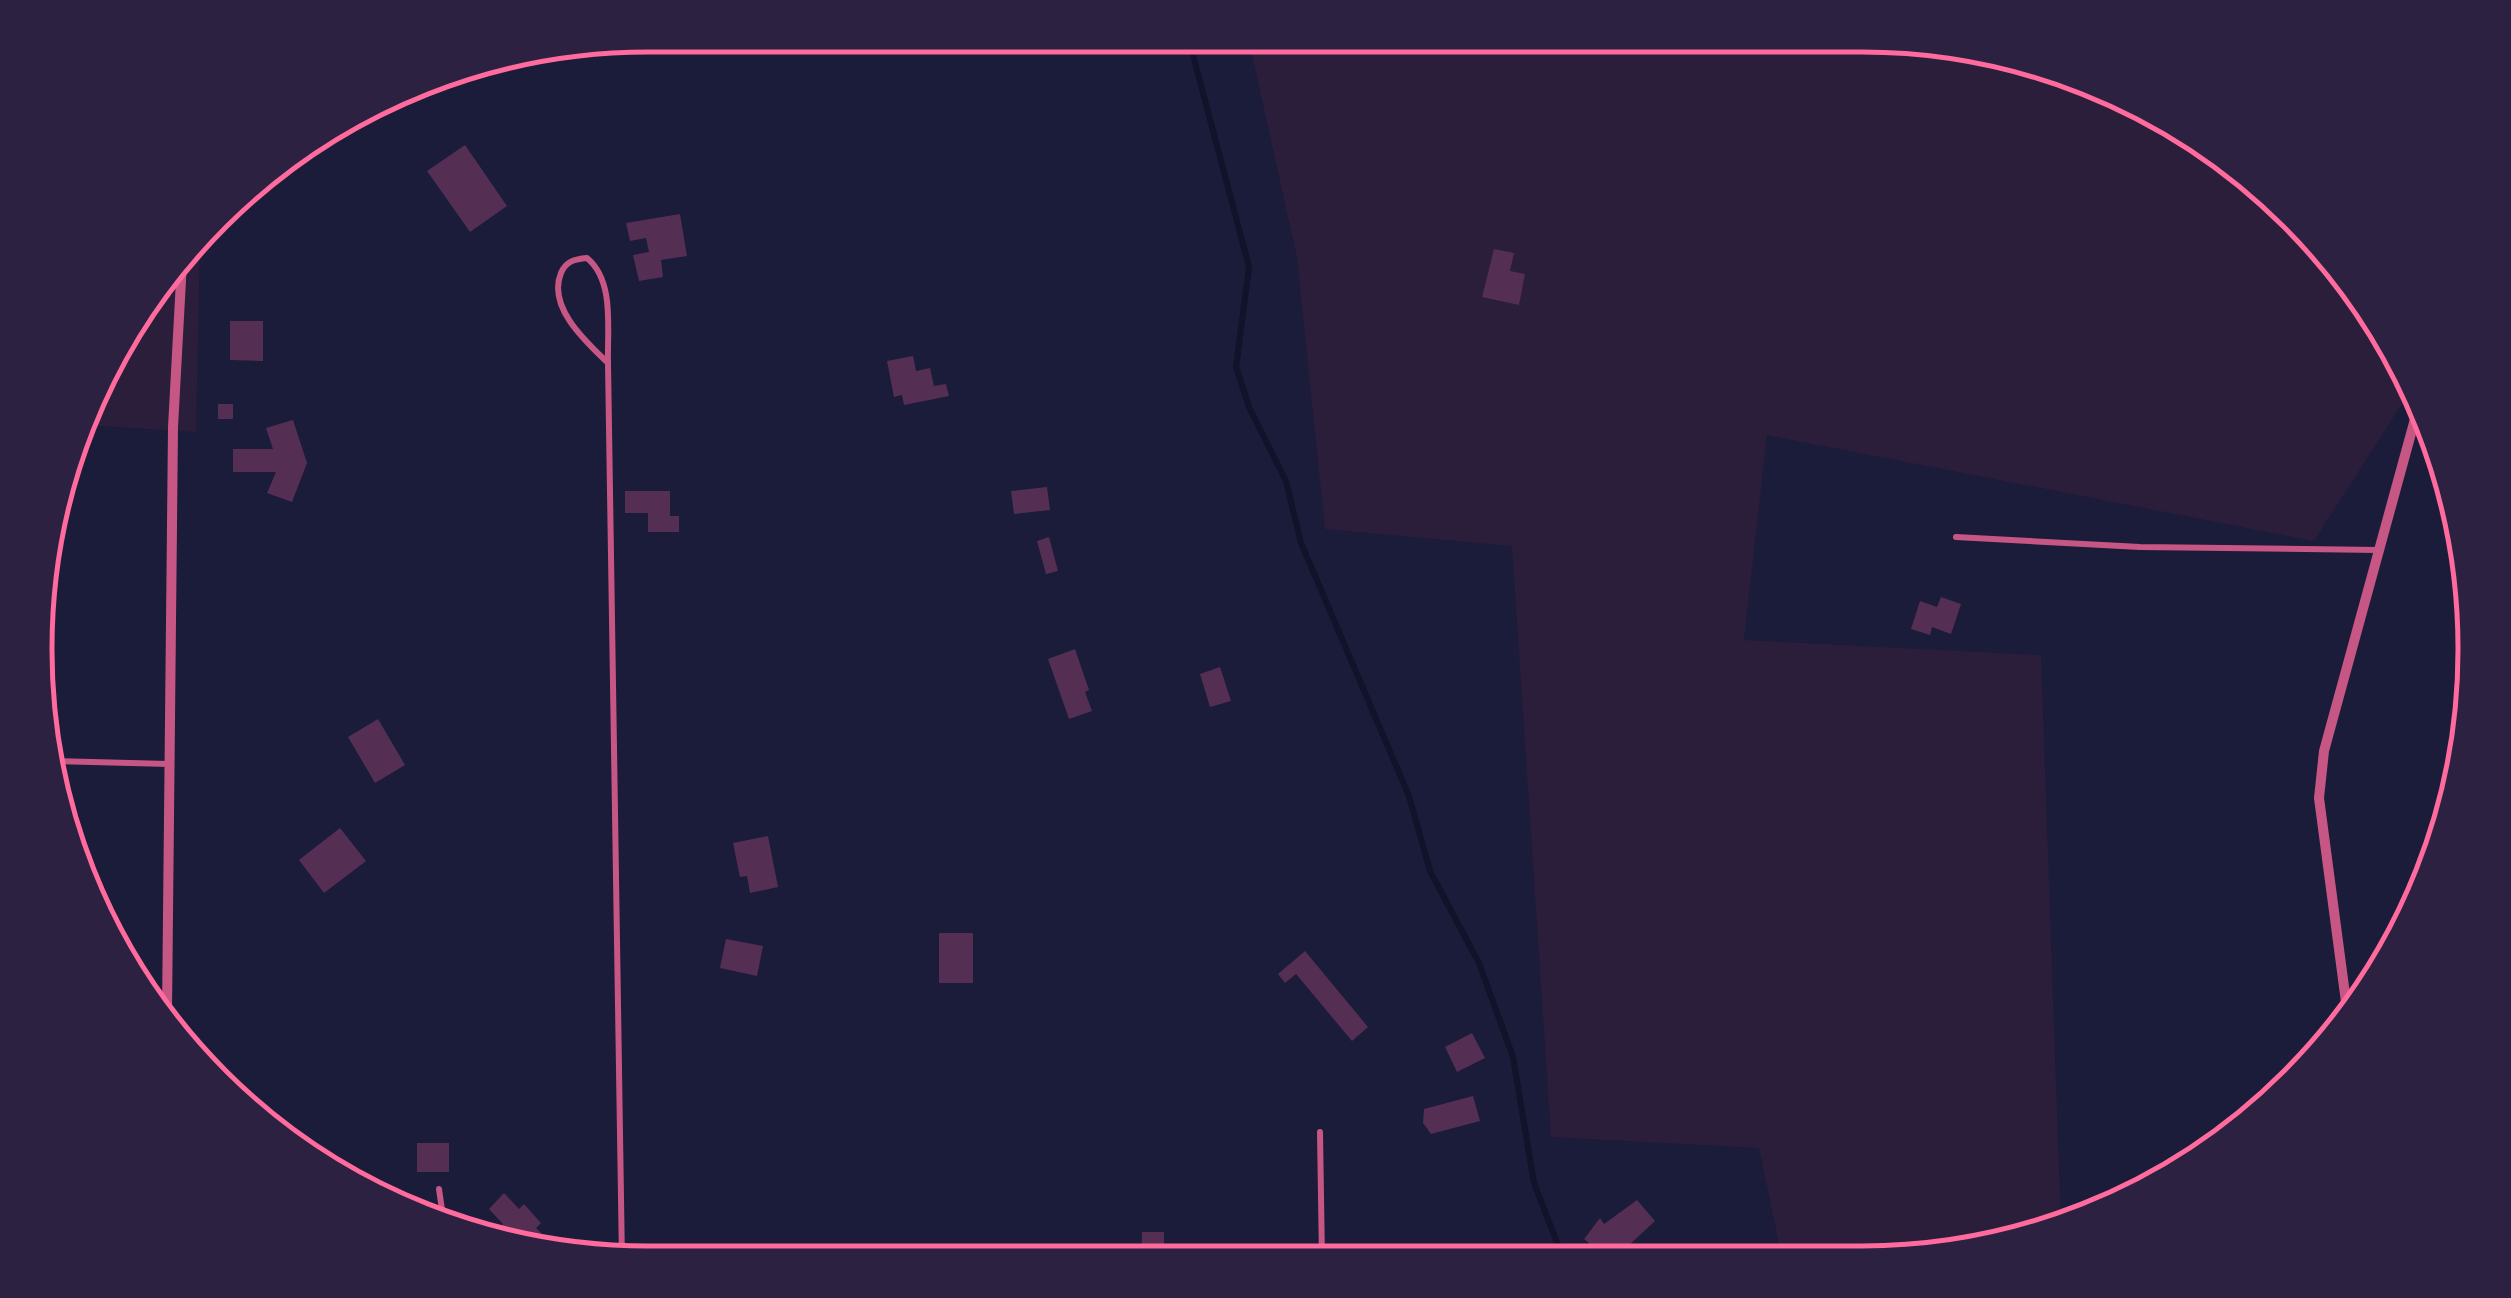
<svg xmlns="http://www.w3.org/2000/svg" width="2511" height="1298" font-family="Commissioner,sans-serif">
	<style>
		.green { fill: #2a1e3b }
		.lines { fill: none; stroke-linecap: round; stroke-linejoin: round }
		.stream { stroke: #12122b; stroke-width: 6 }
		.building { fill: #542f53 }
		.service { stroke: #c65784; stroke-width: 6 }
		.minor { stroke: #c65784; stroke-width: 10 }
		.rim { fill: none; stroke: #ff6b9d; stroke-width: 5 }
	</style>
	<rect width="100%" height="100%" fill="#1b1b3a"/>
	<path class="green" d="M1248,36H1902L2134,99L2324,245L2409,393L2314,541L1767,435L1744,640L2041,655L2061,1226L1943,1258H1782L1759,1148L1551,1137L1512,546L1325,529L1297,258Z
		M200,242L196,432L85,425L138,308Z"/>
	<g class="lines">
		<path class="stream" d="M1188,36L1249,267L1236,367L1249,407L1286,481L1301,543L1409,796L1430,871L1479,963L1513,1057L1534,1183L1558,1245L1569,1259"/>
	</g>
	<path class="building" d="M465,145L507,206L470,232L427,171Z
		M680,214L687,256L661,260L663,277L639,281L633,255L649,252L646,238L630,241L626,223Z
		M1494,249L1514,253L1510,271L1525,274L1519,305L1482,297Z
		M230,321H263V361L230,360Z
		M913,356L916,371L930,368L934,386L946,384L949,396L904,405L902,395L894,397L887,361Z
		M218,404H233V419H218Z
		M293,420L307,463L292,502L267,493L276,472H233V449H273L266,428Z
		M1047,487L1050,510L1014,514L1011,491Z
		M625,491H670V516H679V532H648V513H625Z
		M1049,537L1058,571L1046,574L1037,541Z
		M1941,597L1961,604L1951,634L1932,627L1930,635L1911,629L1920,601L1937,607Z
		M1075,649L1089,690L1085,692L1092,711L1069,719L1048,659Z
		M1220,667L1231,701L1210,707L1200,674Z
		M378,719L405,765L375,783L348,737Z
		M340,828L366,861L324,893L299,860Z
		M768,836L778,887L750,893L747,876L740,877L733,843Z
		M939,933H973V983H939Z
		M726,939L763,946L757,976L720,968Z
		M1305,951L1368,1027L1352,1041L1296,974L1285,983L1278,974Z
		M1472,1033L1485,1058L1457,1072L1445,1047Z
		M1473,1096L1480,1121L1431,1134L1423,1123L1424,1109Z
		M417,1143H449V1172H417Z
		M504,1193L519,1209L524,1204L541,1223L536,1228L544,1236L537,1242L497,1230L503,1224L489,1209Z
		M385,1200H414V1209L384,1201Z
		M1637,1200L1655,1221L1614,1259H1581L1589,1243L1584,1239L1600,1218L1604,1224Z
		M1142,1232H1164V1260H1141Z"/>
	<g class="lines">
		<path class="service" d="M608,363C586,342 547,307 561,273C566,261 575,259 587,258C615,281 607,330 608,363L622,1262
			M1956,537L2140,547L2378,550
			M53,761L169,764
			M1320,1132L1322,1260
			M439,1189L443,1217"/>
		<path class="minor" d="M167,1012L173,427L182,262
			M2348,1017L2319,798L2324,751L2418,408"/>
	</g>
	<path d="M0 0H2511V1298H0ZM648 52H1862A596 596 0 0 1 2458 648V650A596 596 0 0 1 1862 1246H648A596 596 0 0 1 52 650V648A596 596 0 0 1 648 52Z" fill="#2d2142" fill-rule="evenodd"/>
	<path class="rim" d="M648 52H1862A596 596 0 0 1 2458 648V650A596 596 0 0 1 1862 1246H648A596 596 0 0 1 52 650V648A596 596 0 0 1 648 52Z"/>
</svg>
